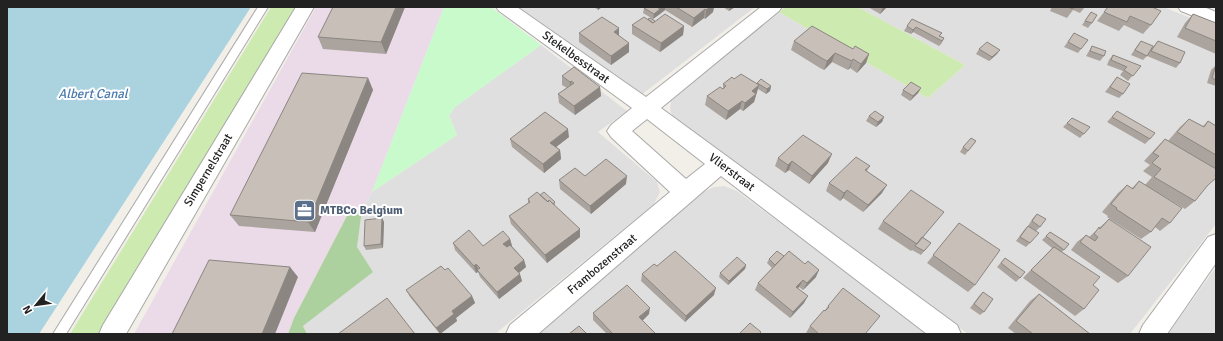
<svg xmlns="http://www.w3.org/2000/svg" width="1223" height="341" font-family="Signika,sans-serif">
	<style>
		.residential { fill: #e0dfdf }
		.industrial { fill: #ebdbe8 }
		.grass { fill: #cdebb0 }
		.forest { fill: #add19e }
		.park { fill: #c8facc }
		.water { fill: #aad3df }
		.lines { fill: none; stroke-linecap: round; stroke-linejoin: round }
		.service-casing { stroke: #a9a9a9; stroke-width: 2 }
		.minor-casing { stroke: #a9a9a9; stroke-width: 2 }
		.service { fill: #fff; fill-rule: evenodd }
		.minor { fill: #fff; fill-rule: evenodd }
		.wall { fill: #aba49e }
		.shaded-wall { fill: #8b8681 }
		.building { fill: #c7bfb8; stroke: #8b8681 }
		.labels { text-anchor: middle; stroke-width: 4; stroke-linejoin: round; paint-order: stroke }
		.street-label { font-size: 12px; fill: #222; stroke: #fff }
		.service-label { font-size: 12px; font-weight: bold; fill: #4e5e75; stroke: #fff; text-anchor: start }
		.water-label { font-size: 13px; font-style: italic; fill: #4a7aab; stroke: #fff }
	</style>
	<rect width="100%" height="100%" fill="#f2efe9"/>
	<path class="residential" d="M514,7H755L640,96Z
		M858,7H1163L1216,28V224L1130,334H968L673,118L670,109L671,101L779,12L928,98L965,65Z
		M541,45L627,111L598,132L657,182L660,192L654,204L495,334H307L303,326L372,272L357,247L362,210L372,192L457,135L449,116L455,107Z
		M724,186L737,191L931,334H537L699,194L714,187Z
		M1216,267V334H1168Z"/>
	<path class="industrial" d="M316,7H444L372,192L362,210H350L294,318L288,334H134Z"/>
	<path class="grass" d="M271,7H296L104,334H70Z
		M785,7H858L965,65L928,98L779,12Z"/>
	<path class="forest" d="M350,210H362L357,247L373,272L303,326L307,334H288L294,318Z"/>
	<path class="park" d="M444,7H491L541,45L455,107L449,116L457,135L372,192Z"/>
	<path class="water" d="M7,7H251L39,334H7Z"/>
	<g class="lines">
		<defs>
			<path id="service" d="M258,7H268L66,334H53Z"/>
			<path id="minor" d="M296,7H314L126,334H99L103,325Z
				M496,7H517L646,97L761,7H782L779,11L661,108L957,325L961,334H927L721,176L538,334H506L510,325L670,192L611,137L607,131L611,125L632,108L499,11ZM647,119L705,164L686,179L632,131Z
				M1178,7H1204L1216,12V25L1181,11Z
				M1216,234V263L1167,334H1139L1143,325L1208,237Z"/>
		</defs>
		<use href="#service" class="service-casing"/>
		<use href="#minor" class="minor-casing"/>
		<use href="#service" class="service"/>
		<use href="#minor" class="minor"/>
	</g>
	<path class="wall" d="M405,7L386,54L323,49L318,37Z
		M594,7H602L598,10Z
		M645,7H714L713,12L705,19L704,18L692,27L665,10L653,19L643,13L644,8Z
		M723,7H735L729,11Z
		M868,7H887L880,14Z
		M1052,7H1085L1080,13L1073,10L1067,18L1050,11Z
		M1108,7L1151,25L1143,34L1124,25L1119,31L1097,21Z
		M1091,12L1092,23L1088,28L1082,25Z
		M1193,14L1216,23V54L1177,37L1185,23Z
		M648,19L655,21L684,26L683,35L660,52L632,34V25Z
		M912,19L942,33L940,36L944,38L942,43L939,46L913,32L911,34L904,31L907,26Z
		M579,33L619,35L629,52L611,65L579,42Z
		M1074,33L1088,40L1078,53L1064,47Z
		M794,41L853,49L869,54L866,63L857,73L850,68L848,70L832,62L824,70L820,68L791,50Z
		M1141,41L1151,49L1158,41L1180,63L1176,68L1147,56L1143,60L1131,55L1137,46Z
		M1092,46L1104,56L1100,61L1086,56Z
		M979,49L997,54L989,61L976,54Z
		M1113,55L1141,66L1128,81L1120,75L1123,71L1107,65L1109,60Z
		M1216,65V86L1207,83L1211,70Z
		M562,76L600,87L601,96L575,115L559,103L558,94L567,88L562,85Z
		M1117,77L1123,94L1119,98L1105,92Z
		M368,78L373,90L315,232L239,226L230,215Z
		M734,79L757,84V83L771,86L770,91L766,94L758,89L754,102L743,111L740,109L726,120L705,105L707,96L723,89V84Z
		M921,88L918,93L910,101L901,95L903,90Z
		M1117,111L1150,139L1145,144L1107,122Z
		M869,116L884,117L882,122L876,127L866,121Z
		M1189,119L1203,126L1208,121L1216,126V174L1195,201L1185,209L1145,185L1152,177L1143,171L1150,165L1144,161L1156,148L1165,139L1168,141L1180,127Z
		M1067,123L1090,127L1080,138L1063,127Z
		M569,137L556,147L560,150L561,159L544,173L512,147L510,139Z
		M976,141L965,155L960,152L963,147Z
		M778,158L828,163L809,184L789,170L785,173L775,166Z
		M870,166L867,171L882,193L863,212L843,198L840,201L826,191L829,183Z
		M559,180L626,184L591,214L560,189Z
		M1139,181L1170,223L1160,231L1155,227L1151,232L1141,239L1107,217L1108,216L1102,212L1118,193L1127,185L1132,188Z
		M540,195L555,202V206L580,237L547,263L511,224L509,216L528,203V199Z
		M1037,214L1040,227L1036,231L1030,243L1026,247L1016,241L1024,230L1028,226L1033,218Z
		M382,218L384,222L383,248L366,250L364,246Z
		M938,219L923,237L931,243L921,255L912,250L911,251L878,229L883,221Z
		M1109,219L1128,276L1118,283L1071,250L1077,242L1086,235L1089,237Z
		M959,223L975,285L968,292L927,263Z
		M1050,232L1069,244L1062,252L1093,285L1084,309L1075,316L1023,278L1052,248L1042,240Z
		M510,239L512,246L524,260L526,267L519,273L522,281L499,299L480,277L478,272L476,273L455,250L453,243L483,246Z
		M1005,258L1020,278L1016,282L997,267Z
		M769,259L816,277L803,290L799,287L798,288L804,303L790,318L755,290L758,283L772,268L767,263Z
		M746,265L745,269L728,285L719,277L720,273Z
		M657,266L714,295L685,322L641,281L642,274Z
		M406,290L472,296L475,303L456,318L457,321L440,334L410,297Z
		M983,292L984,312L980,315L970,308L979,296Z
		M1039,294L1090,334H1016L1008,328L1030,301Z
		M828,306L865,334H808L806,333L810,326L825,310Z
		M593,313L649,314L642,321L656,334H607L593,320Z"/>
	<path class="shaded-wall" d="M396,7H405L386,54L381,42Z
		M598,7H602L598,10Z
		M660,7H665V10L660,14Z
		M710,7H714L713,12L705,19L706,10Z
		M730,7H735L729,11Z
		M883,7H887L880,14Z
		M660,9V14L653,19L654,14Z
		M705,9L704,18L692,27L694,18Z
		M684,26L683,35L660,52L661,43Z
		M916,27L913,32L911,34L913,30Z
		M619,28V37L614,32Z
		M629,43V52L611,65V56Z
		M1000,50L997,54L989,61L992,57Z
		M835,53L832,62L824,70L827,61Z
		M869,54L866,63L857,73L861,64Z
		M853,59L850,68L848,70L852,61Z
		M368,78L373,90L315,232L308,222Z
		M571,81L572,90L570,91V82Z
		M759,85L754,102L743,111L745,103L752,91Z
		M771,86L770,91L766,94L767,89Z
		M600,87L601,96L575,115L574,106Z
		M921,88L918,93L910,101L913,96Z
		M742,101L740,109L726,120L728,111Z
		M884,117L882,122L876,127L878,122Z
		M568,129L569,137L551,151L550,143Z
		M560,150L561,159L544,173L543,164Z
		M832,154L828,163L809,184L812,176Z
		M792,161L789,170L785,173L788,165Z
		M627,176L626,184L591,214L590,206Z
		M887,185L882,193L863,212L868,205Z
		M847,190L843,198L840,201L844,193Z
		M382,218L384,222L383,248L381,244Z
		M580,229V237L547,263L545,255Z
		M510,239L512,246L505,251L503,244Z
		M524,260L526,267L516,275L514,268Z
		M476,264L479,271L477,270L478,272L476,273L474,266Z
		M746,265L745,269L728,285L729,281Z
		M290,267L298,277L275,334H262Z
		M819,270L816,277L803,290L807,283Z
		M520,274L522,281L499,299L497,292Z
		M803,280L799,287L793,294L796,287Z
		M716,288L714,295L685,322L686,316Z
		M472,296L475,303L456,318L457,321L440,334L436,328L452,311Z
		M808,296L804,303L790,318L793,312Z
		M650,308L649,314L639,324V317Z"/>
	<path class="building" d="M333,7H396L381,42L318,37Z
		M645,7H657L660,9L654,14L644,8Z
		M676,7H710L706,10L705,9L694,18Z
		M1068,7H1075L1073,9Z
		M1108,7H1152L1161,11L1151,25L1130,16L1127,22L1104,12Z
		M1091,12L1097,15L1092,23L1085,21Z
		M665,14L684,26L661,43L632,25L644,17L653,23Z
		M1193,14L1216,23V41L1185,28Z
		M602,17L619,28L614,32L629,43L611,56L579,33Z
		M650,18L655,21L653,23L648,19Z
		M912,19L942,33L939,36L944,38L942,41L916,27L913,30L907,26Z
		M812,26L853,49L855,46L869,54L861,64L853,59L852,61L835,53L827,61L823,59L794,41Z
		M1074,33L1088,40L1081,49L1068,42Z
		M1141,41L1153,46L1147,56L1135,50Z
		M1158,41L1185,52L1180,63L1151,51Z
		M987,42L1000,50L992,57L979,49Z
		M1092,46L1106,51L1104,56L1090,51Z
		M1113,55L1141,66L1133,76L1124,70L1127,67L1111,60Z
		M1216,65V80L1212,78Z
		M574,67L600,87L574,106L558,94L574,83L571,81L570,82L562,76Z
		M302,73L368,78L308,222L230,215Z
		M741,74L759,85L752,91L756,94L745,103L742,101L728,111L707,96L720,87L723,89L726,86L723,84L732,77L734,79Z
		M1117,77L1130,84L1123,94L1110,87Z
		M761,79L771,86L767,89L757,83Z
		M911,82L921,88L913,96L903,90Z
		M875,111L884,117L878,122L869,116Z
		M1117,111L1155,133L1150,139L1112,117Z
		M545,112L568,129L550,143L560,150L543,164L510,139Z
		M1072,118L1090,127L1084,134L1067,123Z
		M1189,119L1204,127L1208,121L1216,126V155L1177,132Z
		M803,135L832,154L812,176L792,161L788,165L778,158Z
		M971,138L976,141L968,151L963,147Z
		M1165,139L1216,169V174L1215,176L1216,177V178L1208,185L1195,201L1154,177L1161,169L1152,163L1159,156L1153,153Z
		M856,157L870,166L865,170L887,185L868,205L847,190L844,193L829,183Z
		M606,159L627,176L590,206L559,180L575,168L585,176Z
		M1139,181L1182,208L1170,223L1162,218L1151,232L1116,209L1117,208L1111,204L1127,185L1133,189Z
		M911,190L944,212L917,244L883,221Z
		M537,192L548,202L549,200L580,229L545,255L509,216L530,202L528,199Z
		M544,192L555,202L553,204L549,200L548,202L540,195Z
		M1037,214L1046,219L1040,227L1032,221Z
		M382,218L381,244L364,246L365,220Z
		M1109,219L1151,247L1128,276L1080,242L1086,235L1095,241L1098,237L1094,234L1099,227L1100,229Z
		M959,223L1000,250L975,285L933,255Z
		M1028,226L1039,233L1030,243L1020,237Z
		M469,230L483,246L503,231L510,239L503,244L507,247L510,245L524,260L514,268L520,274L497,292L477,270L480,268L476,264L474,266L453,243Z
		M1050,232L1069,244L1064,250L1046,236Z
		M922,237L931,243L924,251L915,246Z
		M1054,247L1100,277L1093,285L1099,290L1084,309L1031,270Z
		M675,251L716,288L686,316L642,274L654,264L657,266Z
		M777,251L784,256L775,265L769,259Z
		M789,251L805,264L808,261L819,270L807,283L803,280L796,287L808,296L793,312L758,283Z
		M737,257L746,265L729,281L720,273Z
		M1005,258L1025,272L1020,278L1001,263Z
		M209,260L290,267L262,334H172Z
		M441,266L445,270L448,268L472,296L452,311L454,314L436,328L406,290Z
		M627,285L650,308L639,317L656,334H613L593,313Z
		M843,288L880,316L865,334H819L810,326L824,310L825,311L829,307L828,306Z
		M983,292L993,299L984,312L974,304Z
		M1039,294L1090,334H1033L1016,321Z
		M387,298L415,334H338Z
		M750,323L761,332L759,334H739Z
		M579,326L587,334H569Z"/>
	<defs>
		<symbol id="office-square" viewBox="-11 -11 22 22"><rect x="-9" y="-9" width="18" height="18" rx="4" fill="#5c6f8a" stroke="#fff"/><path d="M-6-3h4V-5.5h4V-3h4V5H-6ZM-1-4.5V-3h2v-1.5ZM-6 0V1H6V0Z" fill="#fff"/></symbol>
	</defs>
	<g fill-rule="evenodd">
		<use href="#office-square" x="292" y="198" width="25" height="25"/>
	</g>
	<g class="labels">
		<g class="street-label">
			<text transform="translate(576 57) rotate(36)" y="4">Stekelbesstraat</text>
			<text transform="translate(208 170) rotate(-59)" y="4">Simpernelstraat</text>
			<text transform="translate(732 172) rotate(37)" y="4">Vlierstraat</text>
			<text transform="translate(602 264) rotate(-40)" y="4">Frambozenstraat</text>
		</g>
		<g class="service-label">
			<text x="320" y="214">MTBCo Belgium</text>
		</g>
		<g class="water-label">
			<text x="93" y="98">Albert Canal</text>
		</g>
	</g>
	<rect width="1223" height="341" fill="none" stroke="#222222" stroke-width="16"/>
	<g transform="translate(36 305) rotate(241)" stroke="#ffffff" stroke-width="3" paint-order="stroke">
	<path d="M0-3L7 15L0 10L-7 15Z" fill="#222222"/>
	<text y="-6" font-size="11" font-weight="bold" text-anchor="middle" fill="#222222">N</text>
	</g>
</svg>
